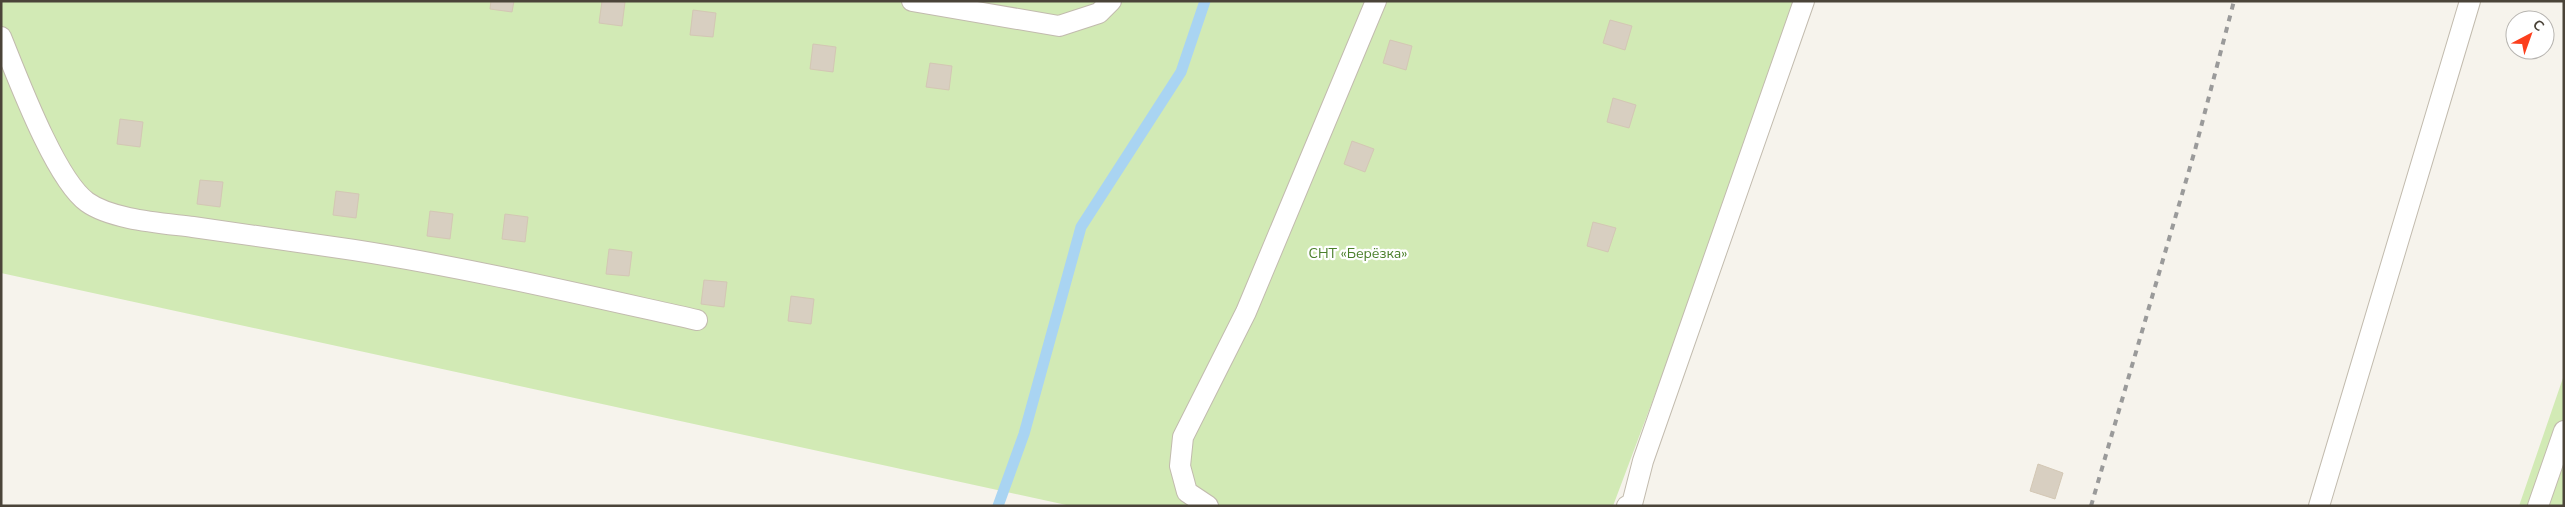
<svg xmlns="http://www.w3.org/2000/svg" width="2565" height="507" font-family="'Nunito Sans',sans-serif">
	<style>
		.green { fill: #d2eab5 }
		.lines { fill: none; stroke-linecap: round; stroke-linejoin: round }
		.stream { stroke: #a9d4f2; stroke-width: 11 }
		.building { fill: #d8cfc1; stroke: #d3c7b4 }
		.service-casing { stroke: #c2bbae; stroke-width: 22 }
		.service { stroke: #fff; stroke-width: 20 }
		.rail { stroke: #9a9a9a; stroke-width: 4; stroke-dasharray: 6 6; stroke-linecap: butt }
		.labels { text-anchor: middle; stroke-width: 4.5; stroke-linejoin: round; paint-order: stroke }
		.park-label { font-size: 14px; fill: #4a7f2a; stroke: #fff }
	</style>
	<rect width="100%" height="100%" fill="#f6f3ec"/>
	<path class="green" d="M1,1H1806L1740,168L1613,506H1071L1,273Z
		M2564,375V506H2519Z"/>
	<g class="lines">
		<path class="stream" d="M998,506L1024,434L1081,227L1181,72L1205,1"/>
	</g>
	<path class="building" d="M491,1H514L512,12L490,9Z
		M602,1L625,2L622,26L599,23Z
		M693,10L716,13L713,37L690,35Z
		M1610,20L1632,26L1625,50L1603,43Z
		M1390,40L1412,46L1406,70L1383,63Z
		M813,44L836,47L833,72L810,69Z
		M930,63L952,66L949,90L926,87Z
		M1613,98L1636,105L1629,128L1607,122Z
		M120,119L143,122L140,147L117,144Z
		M1352,141L1374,149L1365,172L1344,164Z
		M200,180L223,182L220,207L197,204Z
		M336,191L359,194L356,218L333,215Z
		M430,211L453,214L450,239L427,236Z
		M505,214L528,217L525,242L502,239Z
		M1593,222L1616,228L1608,252L1587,246Z
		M609,249L632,252L629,276L606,274Z
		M704,280L727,282L724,307L701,304Z
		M791,296L814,299L811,324L788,321Z
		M2038,464L2063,473L2055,499L2030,491Z"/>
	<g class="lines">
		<defs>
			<path id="service" d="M912,1L1059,26L1099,13L1111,1
				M1,37C17,76 55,179 87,202C112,220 163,223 193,227C247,235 301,242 354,250C469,268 584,295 697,320
				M1208,506L1187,492L1180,466L1183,437L1246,312L1376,1
				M1627,506L1632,504L1643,461L1804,1
				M2319,506L2470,1
				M2538,506L2564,431"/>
		</defs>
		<use href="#service" class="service-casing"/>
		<use href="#service" class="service"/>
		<path class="rail" d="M2091,506L2195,150L2234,1"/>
	</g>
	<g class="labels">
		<g class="park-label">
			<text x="1358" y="258">СНТ «Берёзка»</text>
		</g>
	</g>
	<rect width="2565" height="507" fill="none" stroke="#4b4439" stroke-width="5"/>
	<g transform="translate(2530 35) rotate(41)"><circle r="24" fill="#ffffff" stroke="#b7b4b0"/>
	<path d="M0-4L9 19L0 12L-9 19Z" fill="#fc3f1d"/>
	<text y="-8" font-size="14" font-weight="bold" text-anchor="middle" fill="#4b4439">С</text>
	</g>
</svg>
